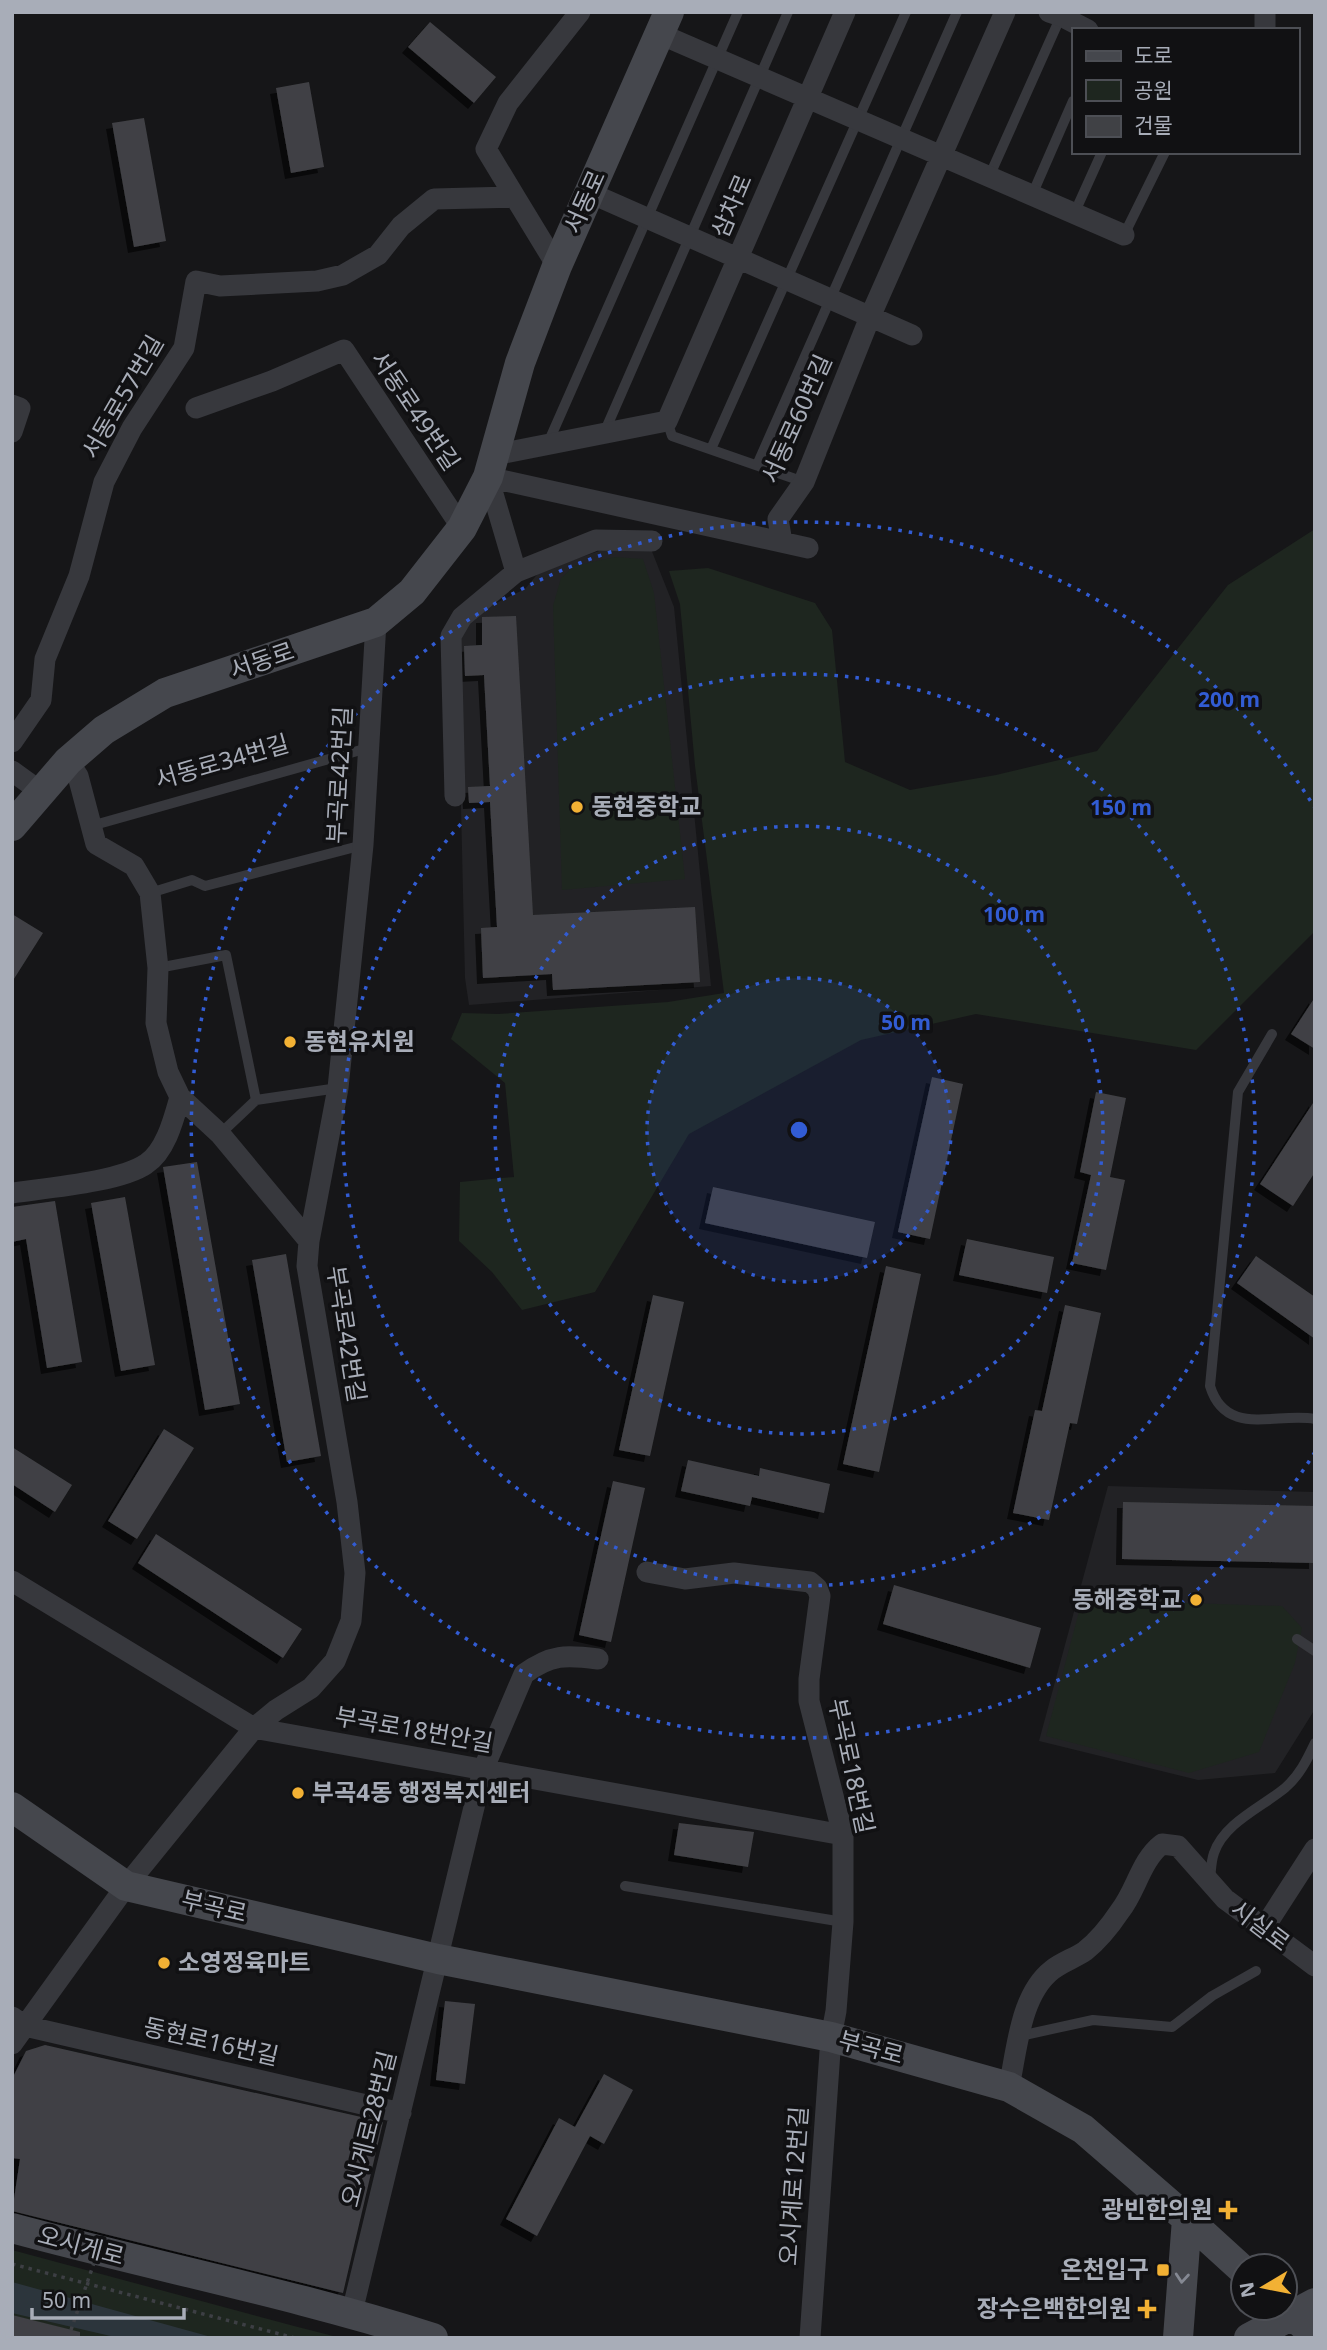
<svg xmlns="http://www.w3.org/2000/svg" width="1327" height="2350" font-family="'Noto Sans','Noto Sans KR',sans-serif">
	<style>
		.built { fill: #222225 }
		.green { fill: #1e261f }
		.water { fill: #2c353c }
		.building { fill: #404145; filter: url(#shadow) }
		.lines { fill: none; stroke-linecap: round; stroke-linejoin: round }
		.path { stroke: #3d3f44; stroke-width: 3.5; stroke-dasharray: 3.5 5; stroke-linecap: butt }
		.lane { stroke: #37383d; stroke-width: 10 }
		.street { stroke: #37383d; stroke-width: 21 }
		.secondary { stroke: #45474d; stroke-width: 30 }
		.path-bridge { stroke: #3d3f44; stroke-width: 3.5; stroke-dasharray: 3.5 5; stroke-linecap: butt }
		.oneway { stroke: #858993 }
		.ring { fill: none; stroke: #325cd3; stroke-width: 3.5; stroke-dasharray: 3.5 7 }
		.poi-dot { fill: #f2b134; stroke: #111113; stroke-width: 2.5 }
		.labels { text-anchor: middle; stroke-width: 7; stroke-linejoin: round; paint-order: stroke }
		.street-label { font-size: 24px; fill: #a8adb8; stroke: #111113 }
		.poi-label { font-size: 24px; font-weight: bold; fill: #a8adb8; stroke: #111113; text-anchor: start }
		.centre { fill: #325cd3; stroke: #111113; stroke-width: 3.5 }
		.ring-label { font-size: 21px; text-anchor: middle; font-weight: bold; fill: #325cd3; stroke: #111113; stroke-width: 7; stroke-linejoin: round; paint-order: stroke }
	</style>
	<defs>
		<filter id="shadow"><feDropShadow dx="-6" dy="6" stdDeviation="0" flood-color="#0009"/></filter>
	</defs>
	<rect width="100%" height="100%" fill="#161618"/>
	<path class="built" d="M605,549H651L674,607L711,986L469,1005L465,978L457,636L484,609L525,589L540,571Z
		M1108,1486L1315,1492V1709L1275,1773L1198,1780L1039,1741Z"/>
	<path class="green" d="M1315,529V931L1196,1050L976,1014L861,1040L689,1134L595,1292L522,1310L492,1272L459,1241L460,1182L514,1177L505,1083L451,1039L462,1013L498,1014L668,1002L724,993L695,766L680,604L669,571L708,568L815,603L832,630L845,762L910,790L996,775L1097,751L1228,585Z
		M615,557L643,559L654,593L685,879L562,890L553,606L561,578L574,566Z
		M1124,1601L1282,1606L1302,1628L1295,1663L1259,1752L1189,1773L1046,1736L1081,1604Z
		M12,2250L294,2326L341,2338H12Z"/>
	<path class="water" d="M12,2282L215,2338H119L12,2313Z"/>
	<path class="building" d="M430,22L496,77L474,103L408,47Z
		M309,82L324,167L291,173L276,88Z
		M144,118L166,241L134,247L112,123Z
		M516,616L533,915L695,907L700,982L553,990L552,974L483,978L481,928L497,927L490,802L469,803L468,787L490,786L484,675L465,676L464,646L482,645V617Z
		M12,914L43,933L12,982Z
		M1315,997V1049L1291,1034Z
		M932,1077L963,1084L930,1239L898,1232Z
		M1096,1092L1126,1098L1110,1177L1125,1180L1106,1270L1072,1263L1091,1175L1080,1172Z
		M1315,1100V1172L1293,1206L1260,1184Z
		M197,1162L240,1404L205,1410L163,1167Z
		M713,1187L875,1222L867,1258L705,1223Z
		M125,1197L155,1365L121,1371L91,1203Z
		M55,1201L82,1362L47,1368L26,1239L12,1242V1207Z
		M967,1239L1054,1257L1047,1293L959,1275Z
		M286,1254L321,1456L287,1462L252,1260Z
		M1256,1256L1315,1297V1339L1237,1283Z
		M886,1266L921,1274L879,1472L843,1464Z
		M653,1295L684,1302L650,1456L619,1450Z
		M1065,1305L1101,1313L1077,1424L1070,1423L1049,1520L1013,1513L1035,1410L1042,1411Z
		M164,1429L194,1448L137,1539L108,1521Z
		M12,1447L72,1485L55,1512L12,1484Z
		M688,1460L759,1476L760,1468L830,1484L824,1513L752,1497L750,1506L681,1491Z
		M613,1481L645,1488L611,1642L579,1635Z
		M1123,1502L1315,1506V1563L1122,1559Z
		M156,1534L302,1629L283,1658L138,1563Z
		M894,1585L1041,1628L1030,1668L883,1624Z
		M679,1823L754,1832L748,1867L674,1855Z
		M445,2001L475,2004L465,2084L436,2080Z
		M45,2045L383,2122L343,2293L12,2211V2198L14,2199L20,2159L12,2158V2079L26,2051Z
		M604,2074L633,2090L604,2144L590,2136L537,2236L506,2219L559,2118L575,2127Z
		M12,2315L80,2332V2338H12Z"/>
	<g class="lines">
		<path class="path" d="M12,2264L295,2338"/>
		<path class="lane" d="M989,177L1061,16
			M1032,195L1073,101
			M1074,214L1102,152
			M1124,235L1165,152
			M667,421L672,436L804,482
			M604,433L788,12
			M548,443L738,12
			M711,449L906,12
			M757,465L957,12
			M91,826L368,748
			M150,893L192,880L205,886L363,845
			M158,968L226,955L256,1100
			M1272,1034L1238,1092L1210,1386C1226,1438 1276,1412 1315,1419
			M220,1134L256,1100L338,1088
			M1297,1639L1315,1651
			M1210,1880C1211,1871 1211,1861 1214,1853C1224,1823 1262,1807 1285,1788C1299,1776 1307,1760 1315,1743
			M625,1886L843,1922
			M1020,2036L1093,2020L1172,2027L1212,1996L1256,1971"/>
		<path class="street" d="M1049,12L1061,16L1088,30
			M1265,12V30
			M660,34L1124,235
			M590,193L912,335
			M515,197L486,149L508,103L580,12
			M12,405L20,408L12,432
			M196,408L272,381L344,350L462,528
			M494,455L667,421L845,12
			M782,542L778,519L804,482L870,317L1005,12
			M516,572L596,540L652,541
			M12,742L41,700L45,659L79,576L104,482L132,428L184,348L196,281L220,286L317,281L343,275L378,255L401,226L434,199L515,197L557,266
			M68,761L78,776L96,844L134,866L150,893L158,968L156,1023L168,1072L180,1097L220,1134L309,1241
			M12,771L41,792
			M455,796L451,636L462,617L516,572L488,477L808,548
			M12,1193C46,1188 120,1182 146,1164C166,1151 174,1118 180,1097
			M647,1572L685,1579L734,1573L810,1582L817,1588L820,1596L809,1679V1701L843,1835V1922L836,2011L831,2037L810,2338
			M12,1581L254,1728L843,1835
			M1264,1928L1315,1849
			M12,2017L25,2026L401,2113
			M12,2044L126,1886L254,1728L276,1710L311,1688L335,1661L351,1621L355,1573L347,1502L307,1266L309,1241L338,1088L363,845L376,622
			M1009,2087C1017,2050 1020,1995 1052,1970C1062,1962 1075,1958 1085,1951C1099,1940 1110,1926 1120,1911C1136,1891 1141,1860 1162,1844L1178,1846L1225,1899L1315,1966
			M352,2312L483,1770L524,1674C551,1654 566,1655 598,1659"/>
		<path class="secondary" d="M12,826L68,761L104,730L165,693L376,622L412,592L462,528L488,477L520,363L557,266L669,12
			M12,1807L126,1886L438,1959L831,2037L1009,2087L1083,2129L1187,2219L1243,2270
			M12,2228C152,2266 295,2294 433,2338
			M1284,2308L1315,2335
			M1178,2338L1187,2219
			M1249,2338L1315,2303"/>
		<path class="path-bridge" d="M71,2330L98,2251"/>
	</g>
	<defs><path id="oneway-chevron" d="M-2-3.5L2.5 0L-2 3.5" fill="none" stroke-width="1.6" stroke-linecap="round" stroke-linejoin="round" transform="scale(1.75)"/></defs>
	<use class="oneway" href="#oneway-chevron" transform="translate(1182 2278) rotate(95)"/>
	<circle cx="799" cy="1130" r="152" fill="#325cd3" fill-opacity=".12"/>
	<g class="ring">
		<circle cx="799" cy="1130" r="152"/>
		<circle cx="799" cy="1130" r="304"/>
		<circle cx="799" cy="1130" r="456"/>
		<path d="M1315 1452A608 608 0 1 1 1315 808"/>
	</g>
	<g class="poi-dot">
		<circle cx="577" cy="807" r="7"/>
		<circle cx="290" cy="1042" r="7"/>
		<circle cx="1196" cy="1600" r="7"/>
		<circle cx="298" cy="1793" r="7"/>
		<circle cx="164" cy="1963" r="7"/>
		<path d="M1224.5 2199.5h7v7h7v7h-7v7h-7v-7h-7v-7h7z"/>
		<rect x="1156" y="2263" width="14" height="14" rx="3.5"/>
		<path d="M1143.5 2298.5h7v7h7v7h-7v7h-7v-7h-7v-7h7z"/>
	</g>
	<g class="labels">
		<g class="street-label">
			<text transform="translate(585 202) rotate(-66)" y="8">서동로</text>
			<text transform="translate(732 206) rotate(-67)" y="8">삼차로</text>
			<text transform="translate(123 397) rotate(-60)" y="8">서동로57번길</text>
			<text transform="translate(415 411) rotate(56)" y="8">서동로49번길</text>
			<text transform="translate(797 419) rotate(-66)" y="8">서동로60번길</text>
			<text transform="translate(262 661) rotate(-19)" y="8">서동로</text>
			<text transform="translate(222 762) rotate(-16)" y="8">서동로34번길</text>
			<text transform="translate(340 775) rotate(-87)" y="8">부곡로42번길</text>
			<text transform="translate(346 1334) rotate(81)" y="8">부곡로42번길</text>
			<text transform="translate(414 1730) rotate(10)" y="8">부곡로18번안길</text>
			<text transform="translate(851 1766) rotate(78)" y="8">부곡로18번길</text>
			<text transform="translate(214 1907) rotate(13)" y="8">부곡로</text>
			<text transform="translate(1260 1926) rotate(37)" y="8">시실로</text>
			<text transform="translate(211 2042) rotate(13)" y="8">동현로16번길</text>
			<text transform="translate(871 2048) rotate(15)" y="8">부곡로</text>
			<text transform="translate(369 2129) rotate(-76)" y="8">오시게로28번길</text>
			<text transform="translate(794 2186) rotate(-86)" y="8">오시게로12번길</text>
			<text transform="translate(81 2246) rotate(15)" y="8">오시게로</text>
		</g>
		<g class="poi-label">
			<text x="591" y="815">동현중학교</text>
			<text x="304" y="1050">동현유치원</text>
			<text x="1182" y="1608" text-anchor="end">동해중학교</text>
			<text x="312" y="1801">부곡4동 행정복지센터</text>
			<text x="178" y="1971">소영정육마트</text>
			<text x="1212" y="2218" text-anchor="end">광빈한의원</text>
			<text x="1149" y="2278" text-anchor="end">온천입구</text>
			<text x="1131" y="2317" text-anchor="end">장수은백한의원</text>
		</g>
	</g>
	<circle cx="799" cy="1130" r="10" class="centre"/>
	<g class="ring-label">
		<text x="1229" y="707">200 m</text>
		<text x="1121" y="815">150 m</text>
		<text x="1014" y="922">100 m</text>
		<text x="906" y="1030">50 m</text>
	</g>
	<rect width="1327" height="2350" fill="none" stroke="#a8adb8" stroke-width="28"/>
	<rect x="1072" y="28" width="228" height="126" fill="#111113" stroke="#4d4f55" stroke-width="2"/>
	<rect x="1086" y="51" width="35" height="10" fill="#45474d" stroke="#4d4f55" stroke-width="2"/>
	<text x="1134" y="63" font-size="21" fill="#a8adb8">도로</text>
	<rect x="1086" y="80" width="35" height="21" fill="#1e261f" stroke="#4d4f55" stroke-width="2"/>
	<text x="1134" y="98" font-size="21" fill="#a8adb8">공원</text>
	<rect x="1086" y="116" width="35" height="21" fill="#404145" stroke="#4d4f55" stroke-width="2"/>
	<text x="1134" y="133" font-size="21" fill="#a8adb8">건물</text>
	<g transform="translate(1264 2287) rotate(260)"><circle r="33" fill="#111113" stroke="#4d4f55" stroke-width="2"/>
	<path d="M0-5L12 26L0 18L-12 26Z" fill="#f2b134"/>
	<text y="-10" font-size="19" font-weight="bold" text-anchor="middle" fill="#a8adb8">N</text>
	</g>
	<path d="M32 2308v10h152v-10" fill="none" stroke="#a8adb8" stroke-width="3.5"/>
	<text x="42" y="2308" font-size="21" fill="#a8adb8" stroke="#111113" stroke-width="5" paint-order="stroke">50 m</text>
</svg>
